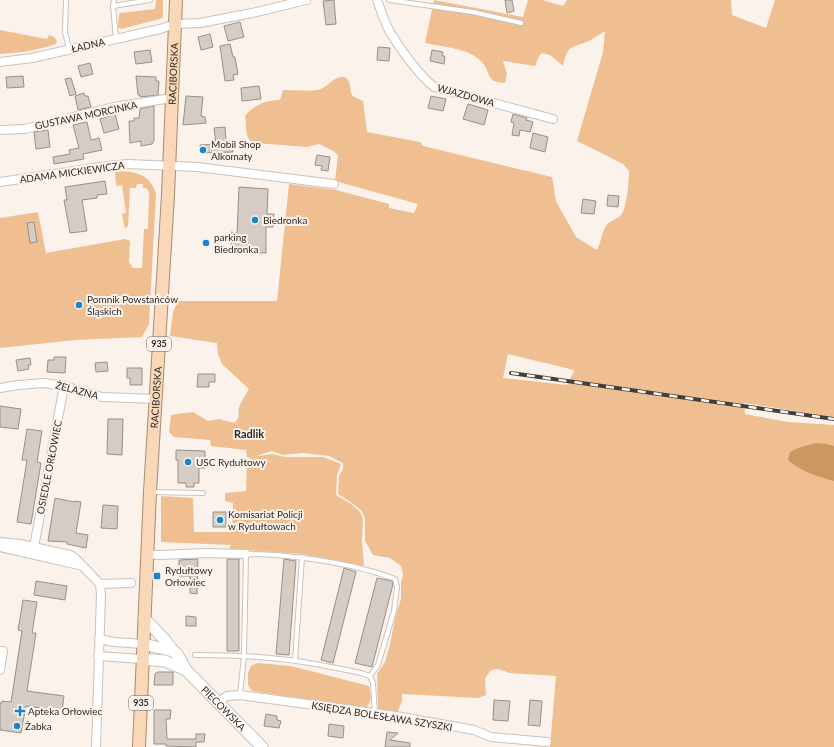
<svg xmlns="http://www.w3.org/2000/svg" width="834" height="747" font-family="Lato,sans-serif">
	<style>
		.green { fill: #efbf91; fill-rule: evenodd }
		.water { fill: #cd9761 }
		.building { fill: #d5cdc5; stroke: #979089 }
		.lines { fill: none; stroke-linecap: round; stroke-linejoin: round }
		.lane-casing { stroke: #cac2bb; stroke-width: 6 }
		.street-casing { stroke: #cac2bb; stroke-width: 10 }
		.secondary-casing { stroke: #cac2bb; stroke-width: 13 }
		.primary-casing { stroke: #ae8a67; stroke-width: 14 }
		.lane { stroke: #fff; stroke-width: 4 }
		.street { stroke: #fff; stroke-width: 8 }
		.secondary { stroke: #fff; stroke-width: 11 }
		.primary { stroke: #f8d8b9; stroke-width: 12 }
		.rail-casing { stroke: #423f3b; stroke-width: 4 }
		.rail { stroke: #fbf2eb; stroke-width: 2.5; stroke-dasharray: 8; stroke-linecap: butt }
		.poi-dot { fill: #1885ce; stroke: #fbf2eb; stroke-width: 1.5 }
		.labels { text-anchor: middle; stroke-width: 4; stroke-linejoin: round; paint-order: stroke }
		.shield { fill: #fbf2eb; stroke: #6b6662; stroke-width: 1 }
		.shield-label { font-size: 9px; font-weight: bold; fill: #2d2a27 }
		.street-label { font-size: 10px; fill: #2d2a27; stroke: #fbf2eb }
		.poi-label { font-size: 10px; fill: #2d2a27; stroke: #fbf2eb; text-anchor: start }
		.neighbourhood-label { font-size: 11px; font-weight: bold; fill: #2d2a27; stroke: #fbf2eb }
	</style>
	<rect width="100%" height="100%" fill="#fbf2eb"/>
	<path class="green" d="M156,0H163V17L160,19L121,29L118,27L119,15L120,13L155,9Z
		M434,0L523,17L528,0H542L563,6L567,0H731L732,15L766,28L775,0H834V417L744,403L745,414L788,422L834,425V747H550L556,676L510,673L498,669L491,670L485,678L486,695L478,698L402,694V701L398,711L378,710L377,674L385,662L390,644L395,618L401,599V583L403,574L401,566L390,558L373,555L365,541V519L362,511L352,503L338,494L339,476L343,469V463L329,456L303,453L283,455L272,451L253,457L272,454L285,457H323L341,464L337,475L336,495L351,504L360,512L363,519L362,540L364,566L302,554L229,549L231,545L161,542V496L193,498L194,532H232L233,503L225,501V493L246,491L247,459L252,458L247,457L246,450L211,446L210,440L174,437L169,432L171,415L193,412L208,421L219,419L234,423C242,416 237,415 239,408C241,401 246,395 249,389L222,364L218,354L217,343L170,336L173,312L178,301H277L289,184L336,190L389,204V208L414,213L418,204L335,181L338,155L333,151L319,144L307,147L253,143C244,137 247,126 245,116C253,105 267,100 280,100L283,90C292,90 314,92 321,89C328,86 338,73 346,78C352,82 349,90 352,95C355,98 360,99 363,101L367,132L420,142L423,146L552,177L556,201L576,237L597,250C601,243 602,231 606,226C609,221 617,219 621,215C627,208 629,180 629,171L623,164L577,141L603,52L605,31C600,34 594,38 589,41C570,49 568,44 563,66L550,55L542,53L539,56L535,66L503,61L507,74L505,83C484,82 492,72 481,61C468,48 443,47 425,43ZM508,354L574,370V371L567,385L503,378Z
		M0,30L47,39L49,35L54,37L57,41L56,44C38,50 19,53 0,54Z
		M115,171C134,171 151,174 156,194L149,324L142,337L75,340L0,348V218L38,212L46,253L125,239L130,241L129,262L133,268H142L144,229H148L149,192L146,188H143V184H137L136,188H130L128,226L125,229L122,214L126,213L122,185L116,186Z
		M258,663L291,666L369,686C371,694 372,700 367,707L351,706L252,691L248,685V673L251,666Z"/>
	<path class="water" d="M816,443L827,444L834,446V481C818,477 800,471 788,460L790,452L798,448Z"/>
	<path class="building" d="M334,0L336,24L326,25L323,1Z
		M505,0H512L514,11L507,13Z
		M240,22L244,37L228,41L224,26Z
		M210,34L213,47L201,50L198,37Z
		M230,44L233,57H235L238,74L233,75L234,80L225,81L220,46Z
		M378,47L390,48L389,61L377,60Z
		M150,50L152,62L136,64L134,52Z
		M432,50L443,52L442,56H445L444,64L430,61Z
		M90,63L93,74L81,77L78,66Z
		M23,76L24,87L7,88L6,77Z
		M136,76L156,77V81H159L158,95L140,97V95H138Z
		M71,78L76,94L70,96L65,79Z
		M259,86L261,99L242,101L241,88Z
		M84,93L85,96H88L91,107L78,110L75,96Z
		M186,96L203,97L201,116L205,117L206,123L183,125Z
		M431,96L446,99L443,111L428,108Z
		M468,104L488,110L484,125L463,119Z
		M154,106V141L152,144L141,146V141L130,143L129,121H134V118H139L140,109Z
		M115,114L119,129L104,133L100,119Z
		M513,114L527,118L526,120L533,122L530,132L520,130L519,136L512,135L514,123L511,122Z
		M87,122L91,140L99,138L102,150L83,154L84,159L54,164L53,157L70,154L69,150L79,148L73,125Z
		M225,127L226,141H232L233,152L201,153L200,145L216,144L214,128Z
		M48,130L50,147L36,149L34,132Z
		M533,133L548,137L545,152L530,148Z
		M317,155L330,157L328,171L321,170L322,166L315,165Z
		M105,181L107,194L97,195V198L82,200L87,231L70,233L64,200H67L65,187Z
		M239,187L268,189L267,214H274L273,227H266V253L231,252V232L237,233Z
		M608,195L619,196L618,207L607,206Z
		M583,199L596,201L594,214L581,213Z
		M34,222L37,242L30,243L27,223Z
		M54,357H66L65,373L47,372L48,360H54Z
		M30,358L31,365H28L29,369L18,371L16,360Z
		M107,362L108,371L96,372L95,363Z
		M127,368H142V385H130V378H127Z
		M198,374H215V382H209V387H197Z
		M0,406L21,409L18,429L0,427Z
		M108,419H123L122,455L107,454Z
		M27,429L42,431L37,462L41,463L31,524L17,522L27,460H22Z
		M176,450L205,451V468H199V483H194V487H186V483H178V460H176Z
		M55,498L74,502V501L81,502L76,533L88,535L86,548L67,544V542L48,541Z
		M103,505L118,506L117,529L101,528Z
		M213,512H226V527H213Z
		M198,559L197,594L190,593V576H179V560Z
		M227,559H239V651H227Z
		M284,559L296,561L289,655L276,654Z
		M344,568L356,572L333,663L321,660Z
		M377,578L392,581L393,584L372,667L355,663Z
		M36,581L67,586L65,600L34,595Z
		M23,600L37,602L32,633H36L27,691L64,696L62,711L26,706L21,733L0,730V703H2V701L11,702L22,631L18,630Z
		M186,616L196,617V626H186Z
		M157,672H173V685H154L155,674Z
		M494,700L510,701L508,721L493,720Z
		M530,700L542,701L540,726L528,725Z
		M154,710H171L170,719H166L167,739H196V734H205L204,742H196V747L166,746V744H154Z
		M266,714L277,716V720L281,721L279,728L264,726Z
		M329,724L344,726L343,738L328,736Z
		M387,732L398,733L390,740L410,743V747H385Z"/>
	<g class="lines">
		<defs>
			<path id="lane" d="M66,0L65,32L69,49
				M389,0L473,12L521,23
				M113,6L114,0
				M116,39L113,6L150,0
				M151,492L203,493
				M195,655C231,655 267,656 303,662C322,665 342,669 361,673L370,676L373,683L375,713
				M295,661L302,557
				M240,695L244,656L246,554C281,554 316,559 351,566C366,570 381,573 395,579L397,587L394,611L378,665L370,676"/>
			<path id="street" d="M377,0C381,10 384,22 390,32C400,49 419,75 434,87L553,119
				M0,62L32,58L160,29L175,24L200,23L252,13L306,0
				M0,130L25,129L114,107L172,98
				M0,182L108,166L128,164L197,167L334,184
				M0,388L18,385L44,383L64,386L102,397L155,399
				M0,542L20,544L70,555L75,558L100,584L101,595L96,747
				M0,547L83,566
				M31,554L34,547L64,386
				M147,554L159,555L206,553L246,554
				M100,584L131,583
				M99,639L114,642L143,644
				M0,651H3L0,670
				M98,656L142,659
				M218,702L227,696L240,695L396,716L474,730L491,737L547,742"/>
			<g id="secondary">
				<path d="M144,618L165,640L173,651"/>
				<path id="s1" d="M143,644L173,651L177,654L186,670L262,747"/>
				<path d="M142,659L165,661L186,670"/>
			</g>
			<g id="primary">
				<path id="s2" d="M139,747L150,492L168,195L176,0"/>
			</g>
		</defs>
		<use href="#lane" class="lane-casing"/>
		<use href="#street" class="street-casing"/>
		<use href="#secondary" class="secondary-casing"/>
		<use href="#primary" class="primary-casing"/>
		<use href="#lane" class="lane"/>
		<use href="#street" class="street"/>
		<use href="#secondary" class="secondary"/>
		<use href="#primary" class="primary"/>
		<defs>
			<path id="rail" d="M511,373L834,419"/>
		</defs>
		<use href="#rail" class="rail-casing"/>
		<use href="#rail" class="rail"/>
	</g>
	<g class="poi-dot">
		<circle cx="203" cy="150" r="4"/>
		<circle cx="255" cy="220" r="4"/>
		<circle cx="206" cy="243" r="4"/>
		<circle cx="79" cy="305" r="4"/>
		<circle cx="188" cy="462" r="4"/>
		<circle cx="220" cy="520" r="4"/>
		<rect x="153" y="572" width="8" height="8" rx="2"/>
		<path d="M18 705h4v4h4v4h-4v4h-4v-4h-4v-4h4z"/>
		<circle cx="17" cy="726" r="4"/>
	</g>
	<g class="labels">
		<g class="shield">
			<rect x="147" y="337" width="24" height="14" rx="3"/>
			<rect x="129" y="696" width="24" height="14" rx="3"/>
		</g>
		<g class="shield-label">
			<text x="159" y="347">935</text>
			<text x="141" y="706">935</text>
		</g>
		<g class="street-label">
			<text transform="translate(88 45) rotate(-13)" y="4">ŁADNA</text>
			<text dy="4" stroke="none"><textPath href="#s2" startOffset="674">RACIBORSKA</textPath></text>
			<text transform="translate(466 95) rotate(16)" y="4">WJAZDOWA</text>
			<text transform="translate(86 115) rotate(-12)" y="4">GUSTAWA MORCINKA</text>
			<text transform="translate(72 172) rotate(-8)" y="4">ADAMA MICKIEWICZA</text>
			<text transform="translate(77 390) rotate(15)" y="4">ŻELAZNA</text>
			<text dy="4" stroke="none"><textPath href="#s2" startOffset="350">RACIBORSKA</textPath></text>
			<text transform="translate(49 467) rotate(-79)" y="4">OSIEDLE ORŁOWIEC</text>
			<text dy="4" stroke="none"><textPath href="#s1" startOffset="108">PIECOWSKA</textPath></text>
			<text transform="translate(382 716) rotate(9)" y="4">KSIĘDZA BOLESŁAWA SZYSZKI</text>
		</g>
		<g class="poi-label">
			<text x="211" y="148">Mobil Shop<tspan x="211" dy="12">Alkomaty</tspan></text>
			<text x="263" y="224">Biedronka</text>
			<text x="214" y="241">parking<tspan x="214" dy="12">Biedronka</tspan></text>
			<text x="87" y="303">Pomnik Powstańców<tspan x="87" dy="12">Śląskich</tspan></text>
			<text x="196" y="466">USC Rydułtowy</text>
			<text x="228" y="518">Komisariat Policji<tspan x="228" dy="12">w Rydułtowach</tspan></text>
			<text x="165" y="574">Rydułtowy<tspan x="165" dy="12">Orłowiec</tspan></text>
			<text x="28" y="715">Apteka Orłowiec</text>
			<text x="25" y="730">Żabka</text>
		</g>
		<g class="neighbourhood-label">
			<text x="249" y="438">Radlik</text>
		</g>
	</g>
</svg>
